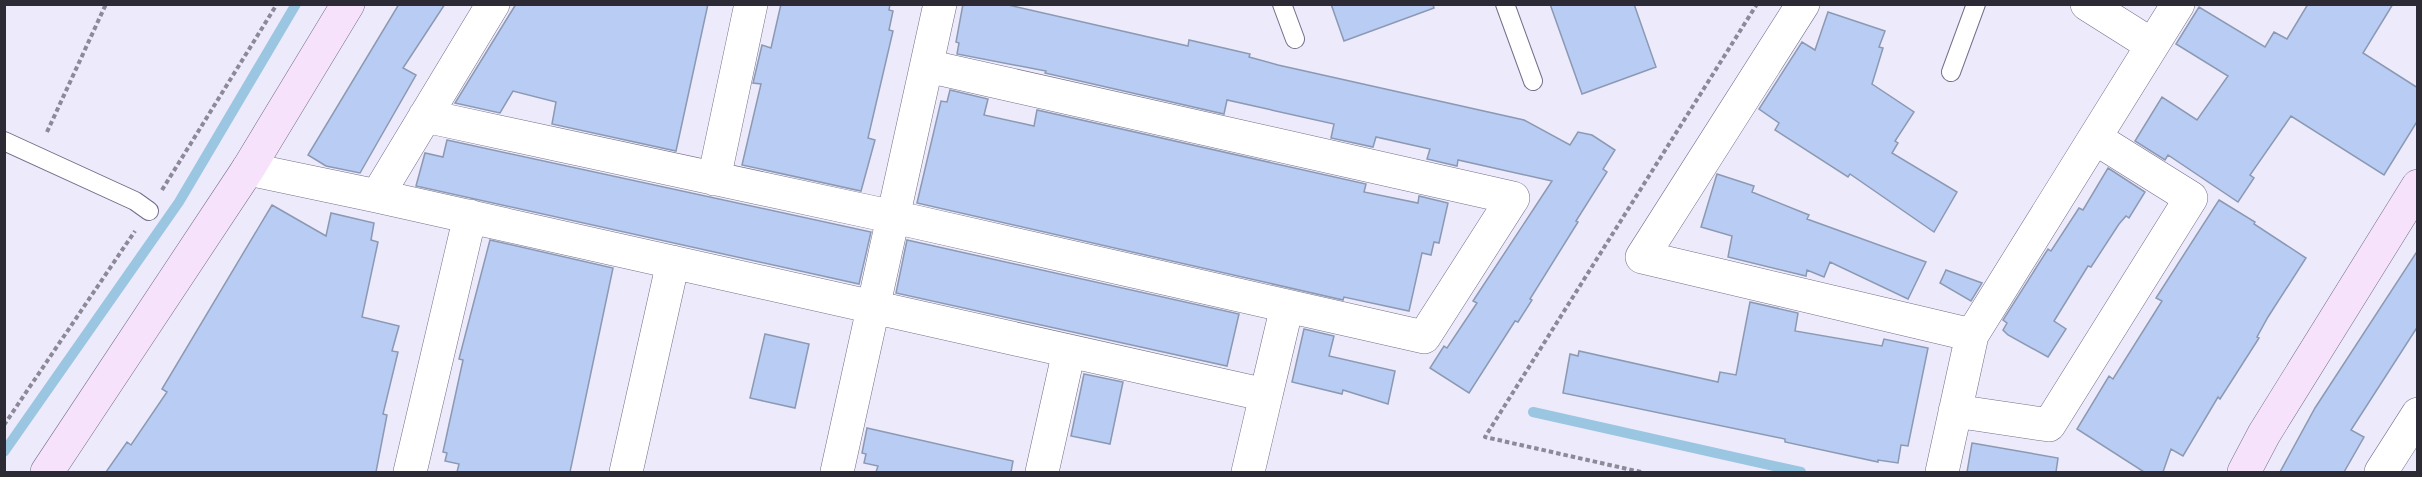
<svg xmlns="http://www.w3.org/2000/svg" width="2422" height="477" font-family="Barlow,sans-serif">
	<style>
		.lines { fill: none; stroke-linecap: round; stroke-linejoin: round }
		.stream { stroke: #9ac6e1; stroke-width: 10 }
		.building { fill: #b8ccf4; stroke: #8b99b2; stroke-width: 1.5 }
		.lane-casing { stroke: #736f89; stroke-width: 20 }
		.street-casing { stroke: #736f89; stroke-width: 34 }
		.secondary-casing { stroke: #736f89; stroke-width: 34 }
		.path { stroke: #8c8a98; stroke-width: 4; stroke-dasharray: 4.5 3; stroke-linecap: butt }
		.lane { stroke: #fff; stroke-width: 18 }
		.street { stroke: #fff; stroke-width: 33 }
		.secondary { stroke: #f7e2fc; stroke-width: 33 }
	</style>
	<rect width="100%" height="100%" fill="#edeafc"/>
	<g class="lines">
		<path class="stream" d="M1533,412L1801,472
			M4,452L179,202L296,4"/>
	</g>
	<path class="building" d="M399,4H445L403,68L416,75L360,173L326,166L308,155Z
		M516,4H708L676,151L552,124L556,102L513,91L500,113L455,103Z
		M781,4H890L889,10L893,11L889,30L893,31L868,138L875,140L861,191L742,165L761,84L753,83L762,45L771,48Z
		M963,4H1004L1188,46L1189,40L1250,54L1249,57L1278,65L1524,120L1570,145L1578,132L1592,135L1615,150L1603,169L1607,172L1576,221L1578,222L1530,299L1532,300L1518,322L1515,321L1469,393L1430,368L1444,346L1447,348L1477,303L1473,301L1552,181L1458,160L1457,166L1427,159L1430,149L1376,137L1373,147L1331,138L1334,124L1227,100L1224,114L1045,73L1046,71L957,54L959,43L956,42Z
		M1331,4H1433L1434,8L1344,41Z
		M1550,4H1634L1656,67L1582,94Z
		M2308,4H2393L2363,53L2418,88V120L2384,175L2291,116L2250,175L2254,178L2238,202L2168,155L2165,160L2135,141L2162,97L2197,120L2228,76L2176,44L2199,7L2265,47L2274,32L2287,39Z
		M1828,12L1885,31L1879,47L1883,48L1872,84L1914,112L1895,141L1898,143L1892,153L1957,192L1934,232L1850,174L1848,177L1775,130L1779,123L1759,109L1802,42L1815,50Z
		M950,90L988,99L984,115L1034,126L1037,110L1366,184L1364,192L1418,203L1419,196L1448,203L1439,243L1434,242L1431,255L1422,253L1409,311L1344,297L1343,300L917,203L941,101L947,102Z
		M447,140L871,232L859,284L416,186L425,153L443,157Z
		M2108,168L2145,192L2129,218L2126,216L2119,224L2091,267L2088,266L2054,321L2066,329L2048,357L2008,335L2003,330L2007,323L2003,320L2048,249L2051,251L2079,208L2083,210Z
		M1717,174L1754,186L1752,192L1809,215L1807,219L1926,262L1908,299L1830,262L1824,277L1807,270L1806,276L1728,257L1732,236L1701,227Z
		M2219,200L2255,222L2254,224L2306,258L2268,317L2257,337L2259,338L2220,399L2218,397L2183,456L2171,449L2163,472H2144L2077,429L2109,376L2113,379L2162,301L2156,298Z
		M272,205L326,236L331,213L374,223L371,240L378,242L362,317L399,326L392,351L398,352L383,414L387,415L376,472H106L127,442L131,445L167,392L162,389Z
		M490,240L613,268L570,472H457L459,464L445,461L447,453L443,452L463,360L459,359Z
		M907,240L1239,314L1227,366L896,293Z
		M2418,250V326L2351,430L2364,437L2344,472H2280L2315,408Z
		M1946,270L1982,283L1971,301L1940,283Z
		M1750,302L1798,313L1795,331L1882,346L1884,339L1928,348L1908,446L1901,445L1898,463L1878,460V462L1785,442V439L1563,393L1570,354L1578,356L1579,351L1718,382L1720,372L1736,375Z
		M1304,329L1334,336L1329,356L1395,371L1388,404L1343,390L1342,394L1292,382Z
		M765,334L809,344L795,408L750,398Z
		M1084,374L1123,382L1110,444L1071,436Z
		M867,428L1013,461L1011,472H876L878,466L864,463L866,454L862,453Z
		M1972,443L2058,458L2056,472H1967Z"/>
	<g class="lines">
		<defs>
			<path id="lane" d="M1282,4L1295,39
				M1505,4L1533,81
				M1951,72L1976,4
				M4,141L135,201L149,211"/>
			<path id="street" d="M1803,4L1642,257L1972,335
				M2087,4L2152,45
				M425,116L894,217L1424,337L1513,198L927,66
				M248,169L377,196L1266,395L1248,472
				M714,179L751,4
				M377,196L493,4
				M1266,395L1287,306
				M1955,411L2049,425L2191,198L2095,138
				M410,472L470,216
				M626,472L673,262
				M837,472L940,4
				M1042,472L1069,351
				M1942,472L1972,335L2178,4
				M2381,472L2418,414"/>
			<path id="secondary" d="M47,472L248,169L348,4
				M2244,472L2264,434L2418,186"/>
		</defs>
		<use href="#lane" class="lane-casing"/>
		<use href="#street" class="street-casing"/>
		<use href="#secondary" class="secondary-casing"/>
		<path class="path" d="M47,132L106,4
			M162,190L277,4
			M4,425L135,231
			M1641,472L1485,437L1757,4"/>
		<use href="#lane" class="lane"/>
		<use href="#street" class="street"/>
		<use href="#secondary" class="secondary"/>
	</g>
	<rect width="2422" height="477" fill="none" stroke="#2c2a35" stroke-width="12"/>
</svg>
